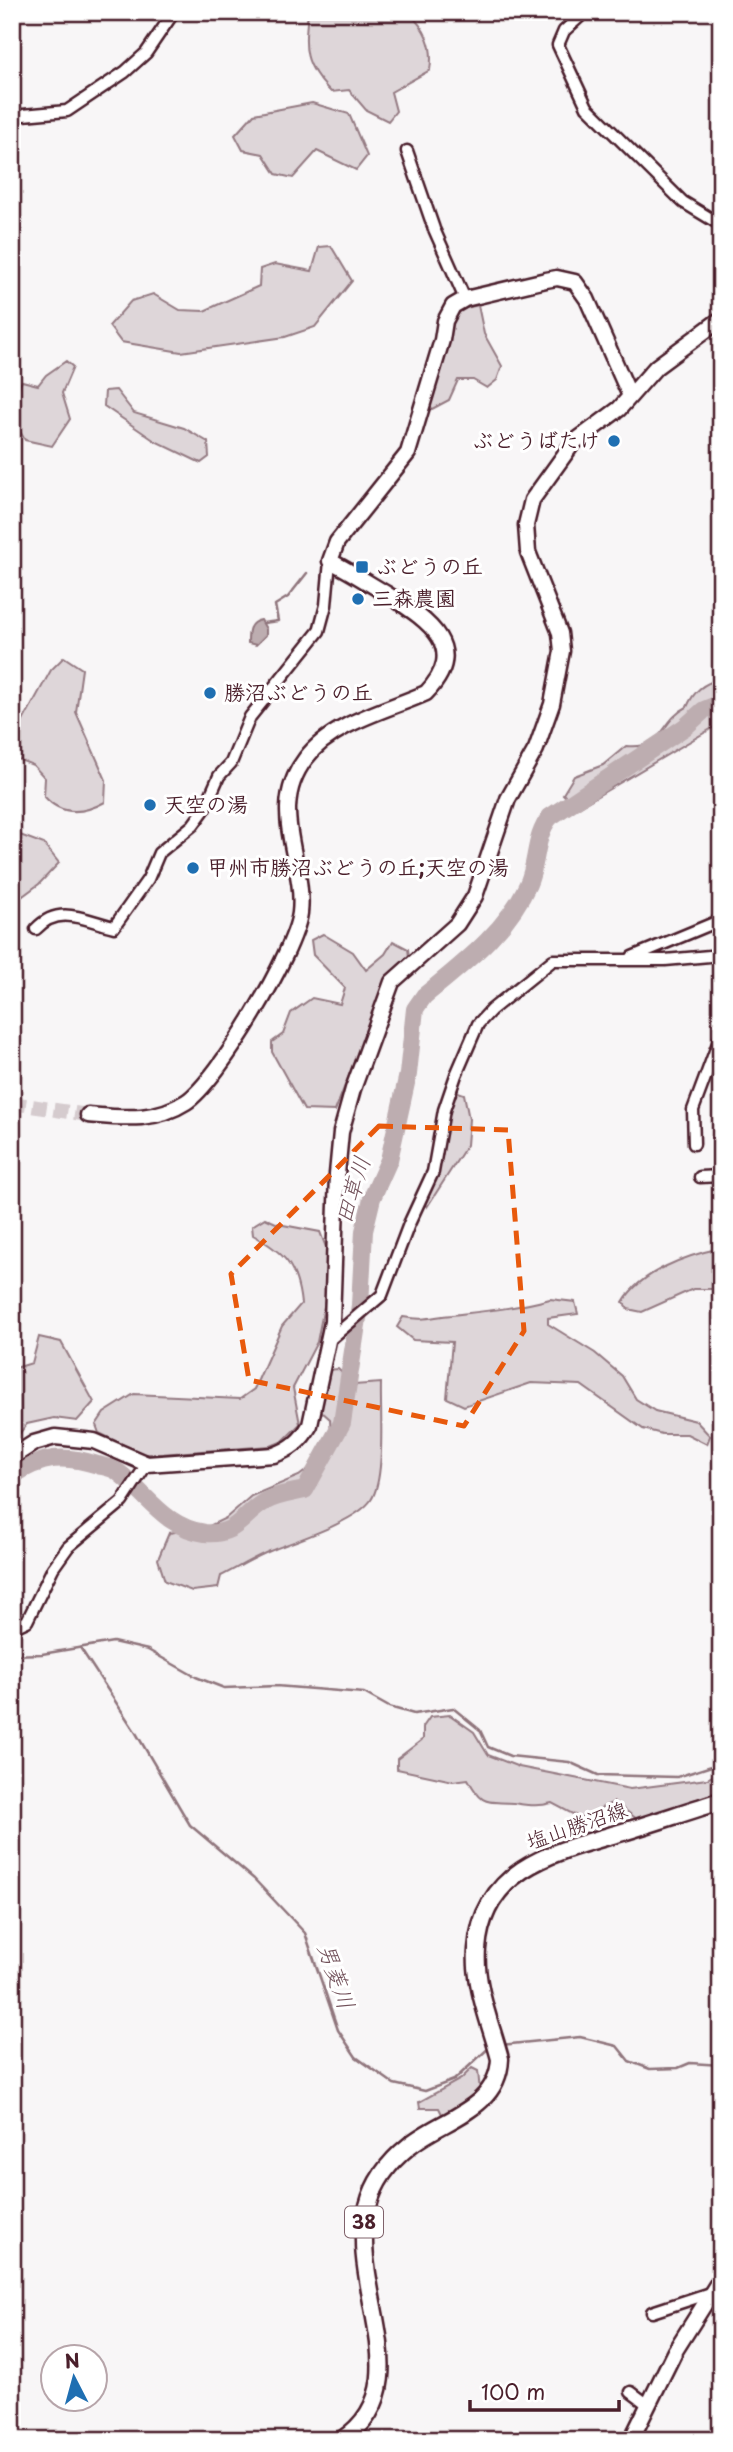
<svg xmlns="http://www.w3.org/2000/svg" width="733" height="2452" font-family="'Playpen Sans','Klee One',sans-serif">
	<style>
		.green { fill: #ded6d9; stroke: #947a82; stroke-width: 2 }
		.water { fill: #bdadb0; stroke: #8f747b; stroke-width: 2 }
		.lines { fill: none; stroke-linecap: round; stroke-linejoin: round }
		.stream { stroke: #8f747b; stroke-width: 2.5 }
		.river { stroke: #bdadb0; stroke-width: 18 }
		.secondary-tunnel { stroke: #d5cbce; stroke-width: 14; stroke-dasharray: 14 7; stroke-linecap: butt }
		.street-casing { stroke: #4a1f2b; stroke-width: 15 }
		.secondary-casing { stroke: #4a1f2b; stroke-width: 19 }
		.primary-casing { stroke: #4a1f2b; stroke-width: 21 }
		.street { stroke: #fff; stroke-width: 10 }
		.secondary { stroke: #fff; stroke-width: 14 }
		.primary { stroke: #fff; stroke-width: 16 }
		.marked { fill: none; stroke: #e8590c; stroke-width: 5; stroke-dasharray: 14 9; stroke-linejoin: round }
		.poi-dot { fill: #1f6fb2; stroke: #fff; stroke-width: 2.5 }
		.labels { text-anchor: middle; stroke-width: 6; stroke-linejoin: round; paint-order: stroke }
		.shield { fill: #fff; stroke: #80626b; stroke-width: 2 }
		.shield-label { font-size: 19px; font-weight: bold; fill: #4a1f2b }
		.poi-label { font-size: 21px; font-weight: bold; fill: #4a1f2b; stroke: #fff; text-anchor: start }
		.street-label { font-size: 21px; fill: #4a1f2b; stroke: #fff }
		.water-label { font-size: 23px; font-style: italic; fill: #72515a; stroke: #fff }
	</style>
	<rect width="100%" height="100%" fill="#f8f6f7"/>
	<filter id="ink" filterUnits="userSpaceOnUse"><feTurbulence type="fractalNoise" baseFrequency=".0143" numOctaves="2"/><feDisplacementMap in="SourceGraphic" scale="14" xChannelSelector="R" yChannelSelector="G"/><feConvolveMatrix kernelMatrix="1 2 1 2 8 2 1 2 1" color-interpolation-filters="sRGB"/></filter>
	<g filter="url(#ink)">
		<path class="green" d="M308,12H408C426,29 434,46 430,70L391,92L396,111L388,121L366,110L349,90L331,92C303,64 304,50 308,12Z
			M312,103L349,114L367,156L356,170L317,151L293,178L276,174L263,154L243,150L235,135L254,114Z
			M331,246L352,281L315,327L285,337L181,352L121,342L109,326L131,301L153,294L180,310L204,311L259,286L260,269L275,264L312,271L319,247Z
			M478,305L484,334L502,366L497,380L487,388L473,380H458L449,400L432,409L427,405L450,323L458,310Z
			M66,361L73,367L62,393L70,419L52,446L25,440C10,416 7,406 22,381L38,385L46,375Z
			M116,390L134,413L184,428L208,442L209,457L201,463L155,441L104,406L105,391Z
			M64,657L82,669L76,712L106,780L105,802C83,814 61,816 44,796L45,778L33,765L17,759L12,741L51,670Z
			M721,679V723L577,808L563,794L574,776L603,765L626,746C666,750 659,721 687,707C694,691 703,683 721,679Z
			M12,832L44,844L59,863L39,884L12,904Z
			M323,934L353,952L366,970L385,954L393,941L408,949L409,957L392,972L382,991L335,1111L304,1110L272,1052V1042L283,1034L291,1013L312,998L340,1004L345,988L313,955L311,940Z
			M455,1091L464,1094L469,1119L467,1145L427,1207L424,1203C441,1167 442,1128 455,1091Z
			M265,1218L278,1224L320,1232L327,1250L326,1296L317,1342L293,1388L300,1424L283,1441L271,1446L160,1454H143L99,1433L96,1425L104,1413L134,1394L240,1399L254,1389L282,1326L301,1304C297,1266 285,1253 253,1235L252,1226Z
			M721,1248V1289H693L642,1312L628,1309L623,1302C641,1271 688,1255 721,1248Z
			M550,1299L575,1302L578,1314L548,1318V1324L595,1353L622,1376L636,1399L655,1411L696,1421L710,1436L707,1444L687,1434H662L643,1429L581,1385L531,1383L464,1406L447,1398L452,1342L413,1340L397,1327L403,1317C426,1321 430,1317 452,1315C486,1311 517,1308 550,1299Z
			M39,1337L61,1342L94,1402L77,1421L54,1418L27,1424L12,1443V1369L32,1363Z
			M338,1369L354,1385L381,1383C380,1411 386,1478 371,1500C356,1522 294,1541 270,1551C253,1558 237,1568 221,1576L218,1588L192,1591L165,1581L158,1559L169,1533L207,1527L226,1518L251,1496L299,1476L332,1451L330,1419L321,1411L328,1370Z
			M450,1715L474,1732L488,1755L519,1767L630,1789L707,1779L721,1771V1791L637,1819L614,1802L580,1818L552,1803C537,1807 528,1805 513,1803C486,1801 483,1807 468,1779L453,1781L397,1769V1759L423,1739V1727L430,1717Z
			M472,2068L478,2071L480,2092L443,2116L439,2108H420L419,2102L461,2079Z"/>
		<path class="water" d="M261,620L266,629V635L256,645L248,643C248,632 248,622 261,620Z"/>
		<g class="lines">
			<path class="stream" d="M263,623L278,621L275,605L288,597L307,573
				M81,1649L136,1733L190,1825L254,1879L305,1933L338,2030L356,2057L394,2084L425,2091L454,2080L491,2046
				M12,1655L42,1654L113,1642L148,1650L196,1677L224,1688L276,1686L364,1693L389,1707L414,1714L453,1708L480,1730L488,1747L510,1756L569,1762L598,1775L677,1777L721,1763
				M501,2045L580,2037L617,2046L629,2061L650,2069L678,2068L690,2063L721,2065"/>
			<path class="river" d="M12,1476C42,1456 64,1454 98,1465C105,1467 113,1468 118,1472C147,1494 165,1528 205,1533C236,1536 241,1516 264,1502C275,1495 292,1493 305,1490L342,1423L360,1305L364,1231L372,1198L389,1160L408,1074L415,1009L424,996C463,964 507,931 528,884C538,862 534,837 550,817L685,727L704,710L721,703"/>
			<path class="secondary-tunnel" d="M12,1103L88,1115"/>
			<defs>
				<path id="street" d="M585,12L564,31L558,45L587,107L683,202L721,225
					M12,116L67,111L125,72L146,53L174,12
					M407,151L434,229L465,299
					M36,929C59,904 85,920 114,927L148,879L159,853L193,825L204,810L219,776L231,763L250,717L319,631L326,605L330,561
					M632,957L721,920
					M694,1144L693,1110L721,1035
					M700,1177L721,1176
					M327,1342L382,1295L409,1224L433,1172L444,1110L456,1075L478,1024L491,1010L553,960H665L721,955
					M12,1628L27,1621L53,1568L68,1547L122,1502L147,1464
					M652,2312L710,2293
					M631,2392L647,2404"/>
				<path id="secondary" d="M88,1115C123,1118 155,1122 186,1102C219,1080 295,952 300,913C306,861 266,810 306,758C332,723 388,710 426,693C471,646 425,619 387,594C368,583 350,571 330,561L337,542L408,453L442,340L445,321L453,306L465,299L546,280L557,278L575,282L587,299L630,396
					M12,1457L34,1443L55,1437L94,1441L147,1464L274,1455C291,1449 301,1441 310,1425L332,1322L337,1174L341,1132L353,1089L392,982L457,924L475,896L508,799L536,749L552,704L562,651L560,633L528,552L526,525L532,500L573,443L619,409L656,367L721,319
					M631,2440L675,2351L721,2278"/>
				<path id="primary" d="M342,2440C424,2386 346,2285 368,2206C374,2182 389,2162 409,2146C441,2119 498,2110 500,2059C491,2024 474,1986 477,1949C483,1866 558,1851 623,1832C656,1822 688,1811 721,1801"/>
			</defs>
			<use href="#street" class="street-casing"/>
			<use href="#secondary" class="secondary-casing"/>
			<use href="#primary" class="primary-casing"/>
			<use href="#street" class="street"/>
			<use href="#secondary" class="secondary"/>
			<use href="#primary" class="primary"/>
		</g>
	</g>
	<path class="marked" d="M379,1126L508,1130L524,1331L464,1426L249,1380L231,1274Z"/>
	<g class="poi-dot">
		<circle cx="614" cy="441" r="7"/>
		<rect x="355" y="560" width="14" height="14" rx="3.5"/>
		<circle cx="358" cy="599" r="7"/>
		<circle cx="210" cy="693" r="7"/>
		<circle cx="150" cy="805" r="7"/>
		<circle cx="193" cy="868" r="7"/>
	</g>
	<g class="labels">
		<rect class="shield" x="345" y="2206.5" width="38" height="31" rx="5"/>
		<g class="shield-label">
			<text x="364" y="2229">38</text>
		</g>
		<g class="poi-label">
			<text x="600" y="448" text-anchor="end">ぶどうばたけ</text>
			<text x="376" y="574">ぶどうの丘</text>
			<text x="372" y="606">三森農園</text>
			<text x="224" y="700">勝沼ぶどうの丘</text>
			<text x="164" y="812">天空の湯</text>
			<text x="207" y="875">甲州市勝沼ぶどうの丘;天空の湯</text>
		</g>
		<g class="street-label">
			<text transform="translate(577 1826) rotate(-19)" y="7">塩山勝沼線</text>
		</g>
		<g class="water-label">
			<text transform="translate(353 1190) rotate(-73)" y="8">田草川</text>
			<text transform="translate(336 1976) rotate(71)" y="8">男菱川</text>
		</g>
	</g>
	<rect width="733" height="2452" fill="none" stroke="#fff" stroke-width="42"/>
	<rect x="21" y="21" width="691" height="2410" fill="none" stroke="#4a1f2b" stroke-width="2.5" filter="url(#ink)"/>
	<g transform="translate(74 2378) rotate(354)"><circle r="33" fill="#ffffff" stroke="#b7a5aa" stroke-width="2"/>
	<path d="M0-5L12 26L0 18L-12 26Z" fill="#1f6fb2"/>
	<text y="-10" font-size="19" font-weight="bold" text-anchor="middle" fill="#4a1f2b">N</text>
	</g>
	<path d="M470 2400v10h149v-10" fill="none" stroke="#4a1f2b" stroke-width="3.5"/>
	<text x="481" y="2400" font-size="21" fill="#4a1f2b" stroke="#ffffff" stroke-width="5" paint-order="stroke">100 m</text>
</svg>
